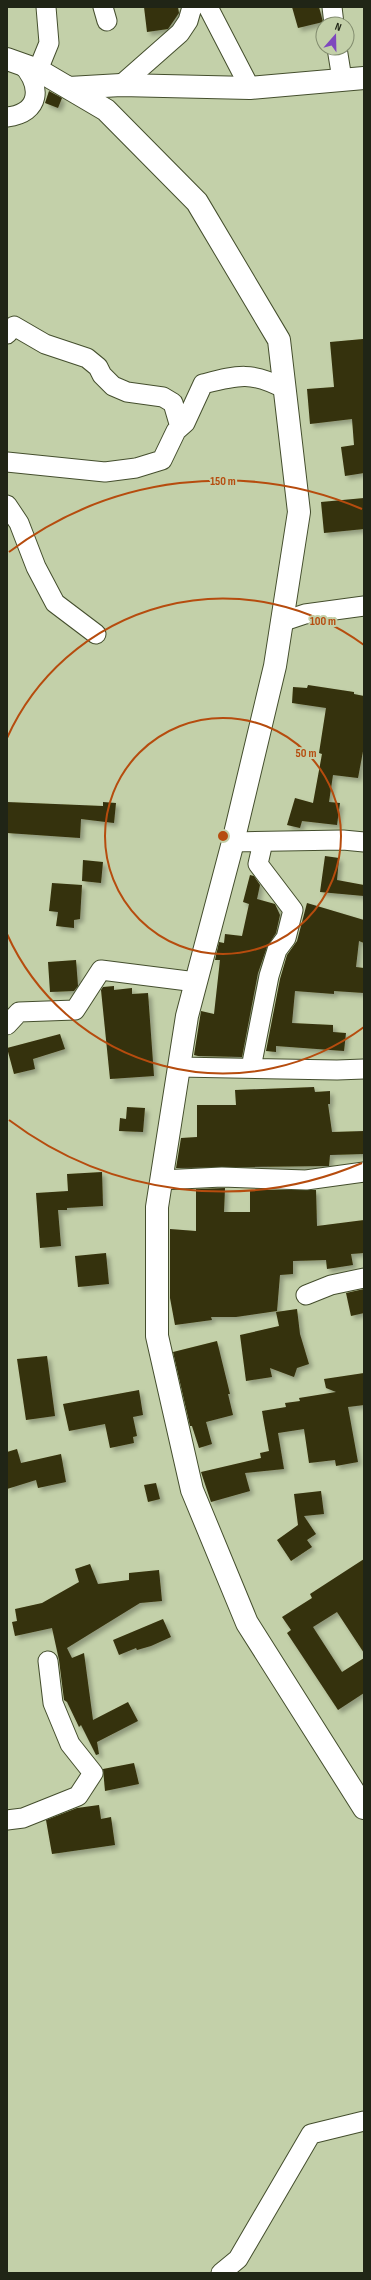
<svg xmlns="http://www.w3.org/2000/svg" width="371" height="2280" font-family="'Sofia Sans Condensed',sans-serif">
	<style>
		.building { fill: #35300a; filter: url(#shadow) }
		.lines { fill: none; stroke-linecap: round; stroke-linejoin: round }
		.minor-casing { stroke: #444e2d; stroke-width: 21 }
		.tertiary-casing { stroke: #444e2d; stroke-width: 24 }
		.minor { stroke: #fff; stroke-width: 19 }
		.tertiary { stroke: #fff; stroke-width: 22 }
		.ring { fill: none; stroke: #b64c0e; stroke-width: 2 }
		.centre { fill: #b64c0e; stroke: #c3d0a9; stroke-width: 2 }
		.ring-label { font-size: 12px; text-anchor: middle; font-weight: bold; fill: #b64c0e; stroke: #c3d0a9; stroke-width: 4; stroke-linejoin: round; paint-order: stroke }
	</style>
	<defs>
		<filter id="shadow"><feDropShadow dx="3.5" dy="3.5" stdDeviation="2" flood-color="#0004"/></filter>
	</defs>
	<rect width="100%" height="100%" fill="#c3d0a9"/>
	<path class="building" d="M144,7H178L179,13L168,29L147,32Z
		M292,7H319L323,22L298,28Z
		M49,91L62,98L58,108L45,103Z
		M363,339L364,473L345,476L341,447L354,445L352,419L310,424L307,389L334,387L330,342Z
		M364,498V529L324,533L321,502Z
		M308,685L354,692V694L364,696V746L358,778L333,775L329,802L340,803L337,825L302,821L300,828L287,825L295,798L313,803L322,754L319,753L326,708L292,703L293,687L307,688Z
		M7,802L103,806V802L116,803L114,823L81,819L80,838L7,833Z
		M325,856L339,858L337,880L364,885V896L320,892Z
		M83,860L103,862L101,883L82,881Z
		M250,875L254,876L260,885L257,899L275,904L280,915L276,933L267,947L258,973L242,1057L198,1056L194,1055L201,1011L214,1014L220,960H215L219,942L224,943L225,934L242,936L249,904L243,902Z
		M52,883L82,885L80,919L74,920V928L56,926L58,912L49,911Z
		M307,903L364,920V943L359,941L356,967L364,968V993L334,991V994L295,991L292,1023L333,1025V1032L346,1033L344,1051L276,1046V1052L266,1051L280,979L287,955L297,941Z
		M76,960L78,986L74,991L50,992L48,962Z
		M114,986V990L132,988V994L148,993L154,1076L110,1079L101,990L103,987Z
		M60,1034L65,1049L33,1059L35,1069L14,1074L7,1048Z
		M314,1087L315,1092L330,1091V1104H328L332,1132L364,1131V1154L330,1155L329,1166L176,1168L181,1138L197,1137V1105H236L235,1090Z
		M127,1107L145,1108L143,1132L119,1131L120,1118L126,1119Z
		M102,1172L103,1206L67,1208V1210H58L61,1246L40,1248L36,1193L68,1191L67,1174Z
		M225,1188L224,1212H250V1190H316L317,1226L364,1220V1253L351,1254L353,1265L327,1269L326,1260L293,1261V1274L280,1275L277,1311L236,1317H211L212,1320L175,1325L170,1298V1229L196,1231V1189Z
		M106,1253L109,1284L78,1287L75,1256Z
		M364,1289V1313L351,1316L346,1293Z
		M297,1309L300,1334L309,1364L297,1368L294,1377L270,1368L272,1377L246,1381L240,1335L279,1326L276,1312Z
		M217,1341L230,1394H228L233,1415L206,1422L212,1444L199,1448L192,1426H190L173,1352Z
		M47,1356L55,1416L26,1420L17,1359Z
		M364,1373V1405L348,1407L358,1462L336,1466L335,1460L309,1463L304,1429L278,1433L284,1469L245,1473L250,1491L211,1502L201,1472L261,1458L260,1453L269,1451L262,1411L286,1407L285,1403L300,1401L299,1398L336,1392L326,1388L324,1379Z
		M139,1390L143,1415L133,1417L137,1436L133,1437L134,1443L110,1448L105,1424L69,1431L63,1404Z
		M17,1449L21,1463L61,1454L66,1482L38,1488L36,1480L7,1489V1452Z
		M156,1483L160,1499L148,1502L144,1485Z
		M321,1491L324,1514L304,1516L316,1534L307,1540L312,1547L291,1561L277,1540L298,1525L294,1494Z
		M364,1559V1653L337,1612L313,1627L342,1672L364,1658V1693L338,1710L287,1633L291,1630L282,1617L312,1598L310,1594Z
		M90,1564L98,1584L129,1580V1573L159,1570L162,1601L140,1603L67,1648L72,1658L84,1653L93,1720L128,1702L138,1721L97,1742L99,1754L96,1755L81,1725L79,1727L67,1702L64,1700L59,1660L52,1628L15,1636L12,1622L17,1621L15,1609L42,1603L79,1582L75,1569Z
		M163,1619L171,1637L151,1646L137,1650L136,1648L119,1655L113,1640Z
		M134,1763L139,1784L105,1791L103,1769Z
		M99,1805L101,1819L111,1817L115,1845L52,1854L46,1820L77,1808Z"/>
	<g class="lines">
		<defs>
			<path id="minor" d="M103,7L107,21
				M208,7L250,88
				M332,7L334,24
				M337,48L342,79
				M38,70L49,43L46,7
				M121,85L180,33L188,21L192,7
				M7,117C41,113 42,86 22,64
				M7,334L14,326L45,344L87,358L98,367L102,375L113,386L127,392L163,397L173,403L180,427
				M7,462L105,472L136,468L162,460L176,431L185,423L203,384C238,375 251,371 285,389
				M7,505L19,523L36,567L55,603L96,634
				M281,622L305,614L364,606
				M233,842L343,840L364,842
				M7,1025L19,1012L75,1010L101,970L196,982
				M179,1067L337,1070L364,1069
				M251,1068L269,976L277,950L286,938L293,910L258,864L263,842
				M161,1180L222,1177L306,1180L364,1172
				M306,1295L331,1285L364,1278
				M7,1820L23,1818L78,1796L93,1773L70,1744L53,1703L48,1661
				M221,2273L238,2259L311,2134L364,2121"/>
			<path id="tertiary" d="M7,59L38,70L106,110L197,202L279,340L299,512L275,666L233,842L187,1016L157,1207V1336L192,1490L247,1623L364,1808
				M69,88L121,85L250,88L364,78"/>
		</defs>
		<use href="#minor" class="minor-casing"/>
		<use href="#tertiary" class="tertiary-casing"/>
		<use href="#minor" class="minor"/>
		<use href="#tertiary" class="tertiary"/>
	</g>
	<g class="ring">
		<circle cx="223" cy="836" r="118"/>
		<path d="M364 1027A237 237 0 0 1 7 934M7 738A237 237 0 0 1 364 645"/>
		<path d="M362 1163A355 355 0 0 1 9 1120M9 552A355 355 0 0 1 362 509"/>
	</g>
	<circle cx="223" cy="836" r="6" class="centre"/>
	<g class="ring-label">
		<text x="223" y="485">150 m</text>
		<text x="323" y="625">100 m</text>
		<text x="306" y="757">50 m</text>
	</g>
	<rect width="371" height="2280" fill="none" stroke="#202516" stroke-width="16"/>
	<g transform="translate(335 36) rotate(20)"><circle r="19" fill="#c3d0a9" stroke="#828c6e"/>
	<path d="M0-3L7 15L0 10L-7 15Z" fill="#7e47be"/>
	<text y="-6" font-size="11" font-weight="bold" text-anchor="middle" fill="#202516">N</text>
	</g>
</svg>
